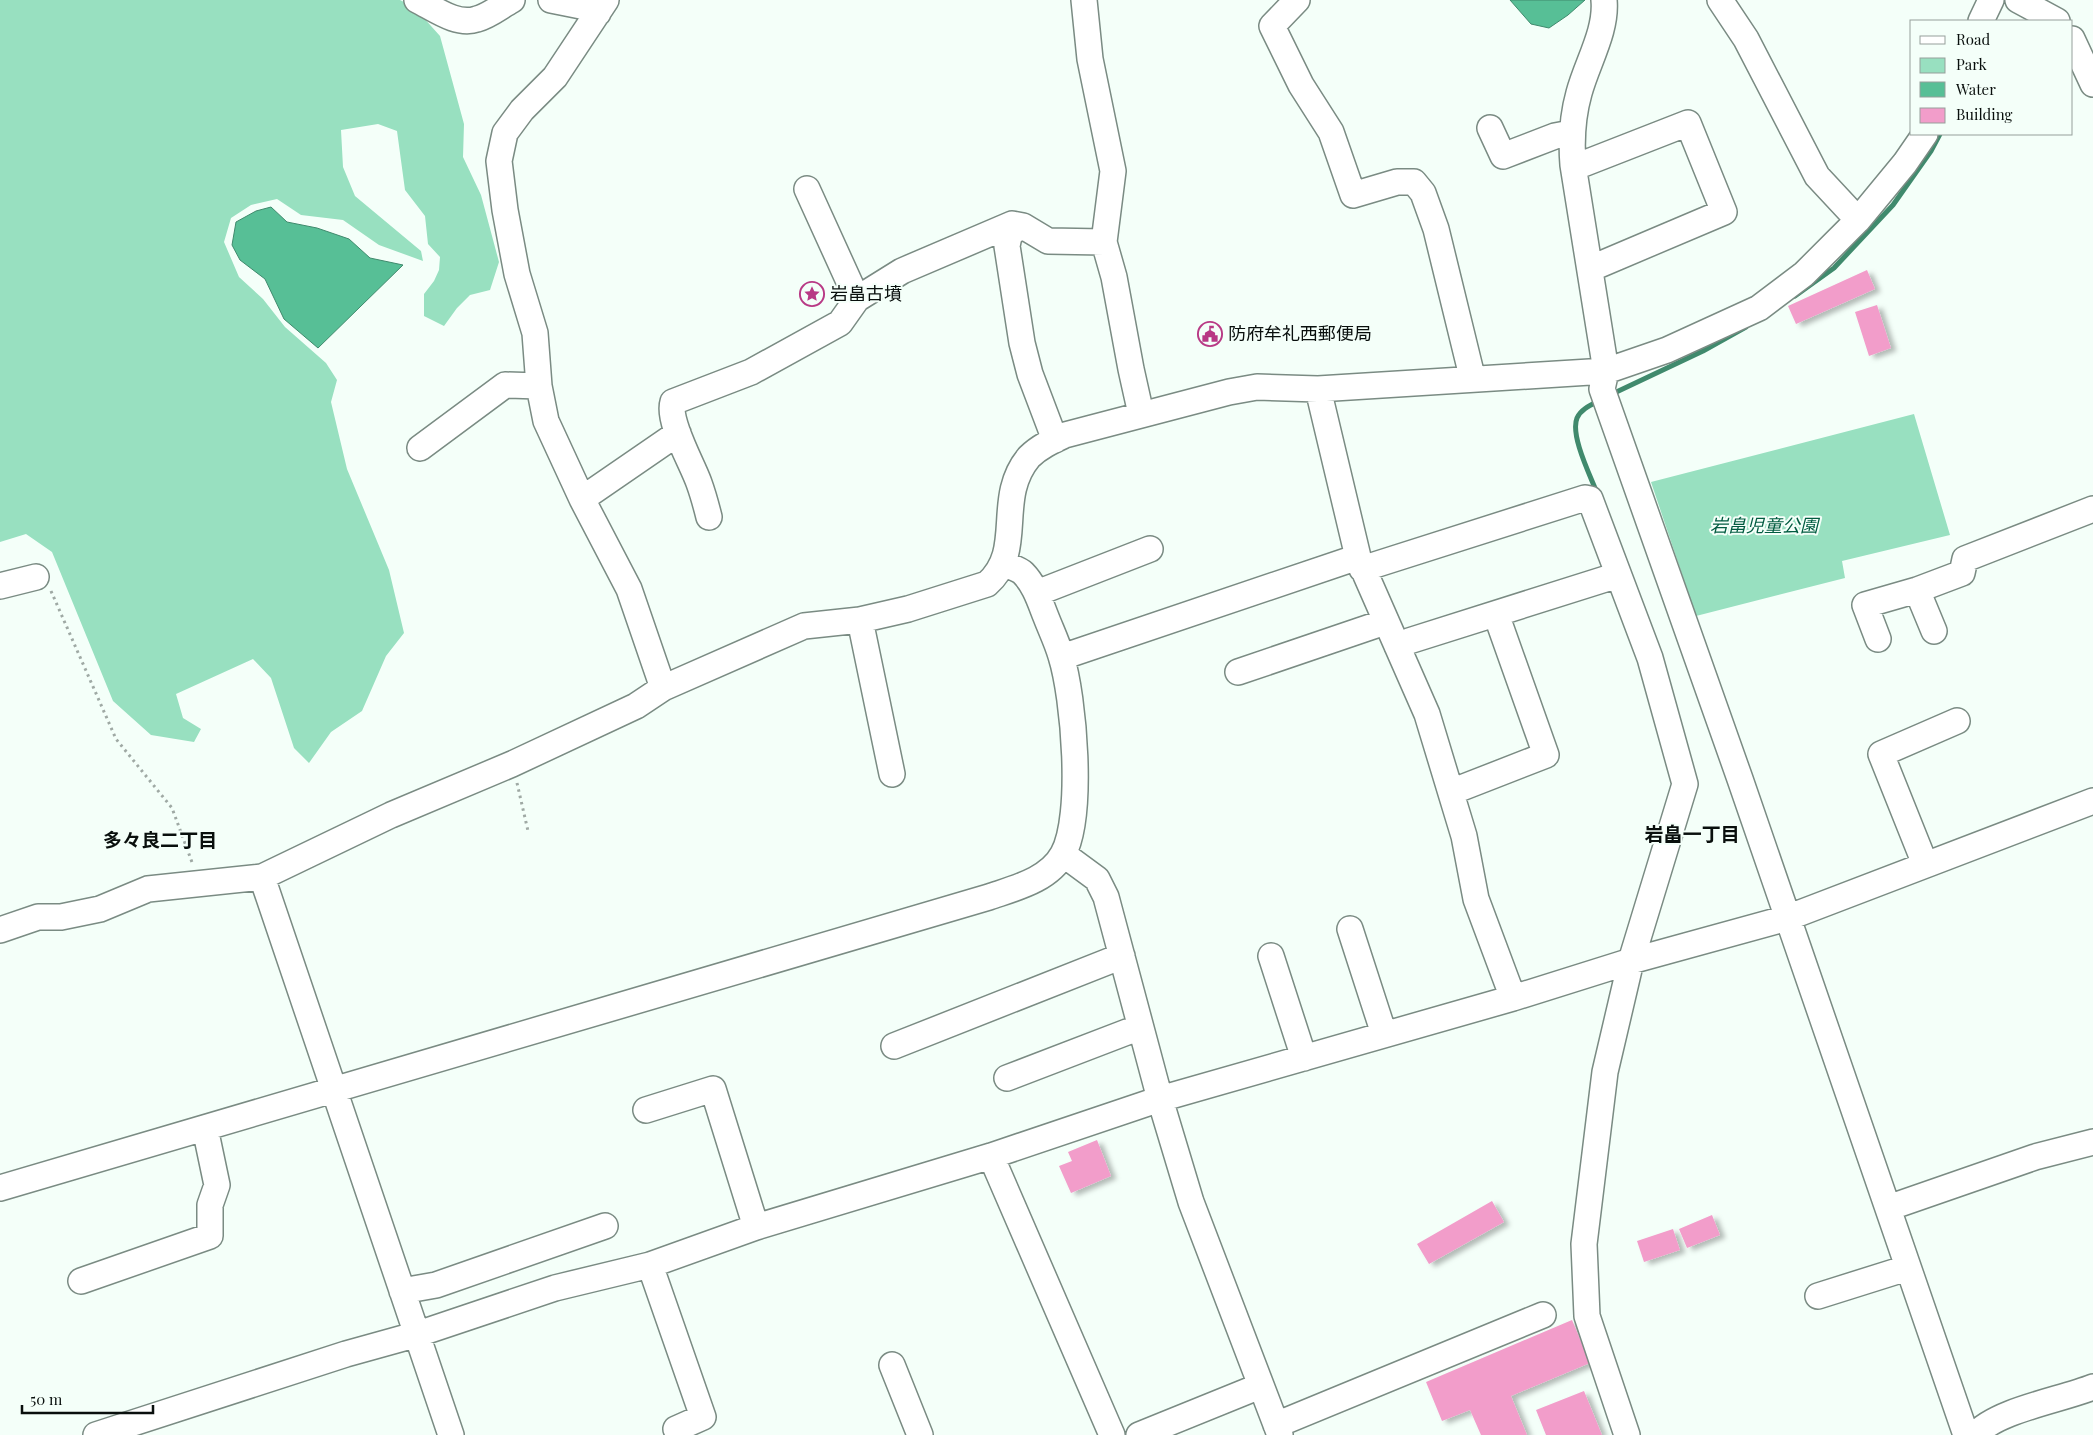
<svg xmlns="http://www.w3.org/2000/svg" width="2093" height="1435" font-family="'Playfair Display','Noto Sans JP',serif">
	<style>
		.green { fill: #98e0c0 }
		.water { fill: #57bf96; stroke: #408a6d }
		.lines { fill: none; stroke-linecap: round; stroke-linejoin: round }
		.stream { stroke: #408a6d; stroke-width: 5 }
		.building { fill: #f29dca; filter: url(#shadow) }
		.minor-casing { stroke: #7a8b83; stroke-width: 28 }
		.path { stroke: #9fa9a4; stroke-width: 3; stroke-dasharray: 2.5 4; stroke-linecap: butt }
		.minor { stroke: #fff; stroke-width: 25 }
		.labels { text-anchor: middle; stroke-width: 4; stroke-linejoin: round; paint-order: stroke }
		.poi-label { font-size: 18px; fill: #090f0d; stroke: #f4fff9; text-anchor: start }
		.park-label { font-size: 18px; font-style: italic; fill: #015b40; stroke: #f4fff9 }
		.neighbourhood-label { font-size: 19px; font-weight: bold; fill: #090f0d; stroke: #f4fff9 }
	</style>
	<defs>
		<filter id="shadow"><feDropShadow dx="5.5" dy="3" stdDeviation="2.5" flood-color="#0004"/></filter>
	</defs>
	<rect width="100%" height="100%" fill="#f4fff9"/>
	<path class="green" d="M0,0H400L414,7L440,36L464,124L463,157L481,195L499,262L490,290L470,295L457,308L444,326L424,316V294L434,281L439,270L440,257L428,244L425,216L405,190L397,131L378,124L341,130L343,167L355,196L421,251L423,261L379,245L343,220L301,215L277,199L251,205L231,218L224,242L239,277L263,299L285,327L326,363L337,380L331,402L347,469L389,570L404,633L386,656L362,711L331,732L309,763L294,748L271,678L253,659L176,694L183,718L201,729L194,742L151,735L113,701L52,552L26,534L0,542Z
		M1914,414L1950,535L1842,561L1845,578L1696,616L1651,482Z"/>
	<path class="water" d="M1510,0H1585L1568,15L1549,28L1531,24Z
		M271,207L287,222L317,228L349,239L370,258L403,265L318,348L284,319L265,279L240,260L232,245L236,222L256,211Z"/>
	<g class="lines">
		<path class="stream" d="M1795,296L1834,268L1893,205L1931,151L1940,134
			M1610,395L1703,351L1746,327
			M1597,493C1590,475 1570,435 1577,418C1581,409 1591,405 1599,401"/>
	</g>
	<path class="building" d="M1867,270L1875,289L1796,324L1788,306Z
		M1877,305L1891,348L1869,356L1855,312Z
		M1097,1140L1111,1176L1071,1193L1059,1166L1072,1161L1068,1152Z
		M1492,1201L1504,1222L1429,1264L1417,1244Z
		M1712,1215L1720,1235L1687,1248L1679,1229Z
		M1673,1229L1680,1250L1644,1262L1637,1241Z
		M1572,1320L1590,1363L1511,1396L1527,1435H1481L1470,1410L1442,1421L1426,1382Z
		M1584,1391L1602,1435H1546L1536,1410Z"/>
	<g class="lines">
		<defs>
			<path id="minor" d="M417,0C435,9 457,26 477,19C489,16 501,6 512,0
				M551,0L586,7L598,13
				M606,0L555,77L522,110L505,133L499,161L505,210L517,274L535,333L539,386L546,421L582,499L629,589L663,688
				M1084,0L1090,59L1113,171L1104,242L1114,277L1131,369L1141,414
				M1297,0L1272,26L1301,85L1331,132L1353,195L1397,182H1414L1423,193L1436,229L1470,368L1469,378
				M1604,0C1607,31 1587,63 1579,93C1572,118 1571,140 1573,165L1606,371L1602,389L1740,779L1966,1435
				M1720,0L1746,39L1817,176L1858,220
				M2018,0L2057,21
				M1981,21L1991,0
				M2072,39L2093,84
				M1490,128L1503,156L1555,136L1571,133
				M1573,165L1583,164L1688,123L1724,212L1599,265L1590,267
				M807,189L857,299
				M1018,226L1009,236L1007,246L1022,343L1030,374L1055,440
				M1318,389L1358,557L1427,714L1464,836L1476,899L1513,998
				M420,448L505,385L539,386
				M582,499L678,433
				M709,517C706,505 703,494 699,483C692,463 667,421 673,402L751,372L840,323L857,299L902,271L1012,224L1023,226L1048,241L1104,242
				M1362,569L1585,498L1590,499L1650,658L1685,784L1631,961L1605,1072L1584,1244L1587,1316L1627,1435
				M0,586L36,577
				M1917,590L1934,631
				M1037,593L1150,549
				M860,620L892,774
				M1878,639L1865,605L1917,590L1962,573L1965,559L2093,509
				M1397,646L1409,641L1618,575
				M1062,657L1358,557
				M1238,672L1385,622
				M1451,792L1546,755L1496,614
				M1063,854L1097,879L1106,897L1160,1099L1191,1202L1280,1435
				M1925,864L1881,754L1957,721
				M262,877L451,1435
				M1350,929L1384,1034
				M0,930L38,917H61L100,909L148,889L262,877L391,815L512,764L636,706L663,688L804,626L860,620L908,609L987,584C1026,550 994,499 1029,457C1039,447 1052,441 1065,435L1229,392L1257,387L1318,389L1606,371L1667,350L1759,308L1804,274L1858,220L1905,163L1925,134
				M1271,956L1304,1058
				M894,1046L1122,956
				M1007,1078L1127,1032L1141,1029
				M646,1110L713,1089L756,1227
				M991,1156L1112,1435
				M0,1188L989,897C1015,888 1049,880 1063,854C1084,816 1074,697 1061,656C1057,642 1051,630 1046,617C1040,602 1035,585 1023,573C1019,569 1009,566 1003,564
				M1888,1208L2035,1157L2093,1142
				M650,1265L703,1417L676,1429L679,1435
				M81,1281L210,1236V1205L217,1185L205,1128
				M402,1291L436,1285L605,1226
				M1818,1296L1907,1268
				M892,1365L920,1435
				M1276,1425L1543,1315
				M96,1435L346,1354L418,1334L555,1288L650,1265L756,1227L991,1156L1160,1099L1513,998L1631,961L1787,918L2093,801
				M1139,1435L1260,1386
				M1975,1435C1997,1410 2061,1400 2093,1387"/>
		</defs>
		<use href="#minor" class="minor-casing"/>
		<path class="path" d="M51,591L116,739L172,808L193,865
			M517,783L528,831"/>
		<use href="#minor" class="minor"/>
	</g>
	<defs>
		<symbol id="sight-ring" viewBox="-11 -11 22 22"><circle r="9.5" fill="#f4fff9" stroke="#b83985" stroke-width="1.5"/><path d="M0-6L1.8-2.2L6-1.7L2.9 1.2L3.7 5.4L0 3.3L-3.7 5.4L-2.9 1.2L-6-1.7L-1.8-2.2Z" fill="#b83985"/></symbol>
		<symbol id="civic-ring" viewBox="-11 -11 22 22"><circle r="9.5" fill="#f4fff9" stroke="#b83985" stroke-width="1.5"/><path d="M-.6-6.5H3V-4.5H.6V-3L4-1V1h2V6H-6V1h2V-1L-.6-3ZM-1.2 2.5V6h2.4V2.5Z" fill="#b83985"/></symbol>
	</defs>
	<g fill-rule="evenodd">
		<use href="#sight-ring" x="798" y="280" width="28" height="28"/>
		<use href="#civic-ring" x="1196" y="320" width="28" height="28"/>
	</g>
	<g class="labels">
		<g class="poi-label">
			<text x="830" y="300">岩畠古墳</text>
			<text x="1228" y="340">防府牟礼西郵便局</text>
		</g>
		<g class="park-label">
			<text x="1764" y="532">岩畠児童公園</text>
		</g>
		<g class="neighbourhood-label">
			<text x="1692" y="841">岩畠一丁目</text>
			<text x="160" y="847">多々良二丁目</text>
		</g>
	</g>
	<rect x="1910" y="20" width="162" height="115" fill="#f4fff9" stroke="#969f9b"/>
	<rect x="1920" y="36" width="25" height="8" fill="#ffffff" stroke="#969f9b"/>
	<text x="1956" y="45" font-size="15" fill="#090f0d">Road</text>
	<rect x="1920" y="58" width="25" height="15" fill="#98e0c0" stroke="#969f9b"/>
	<text x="1956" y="70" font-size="15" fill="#090f0d">Park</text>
	<rect x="1920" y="82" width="25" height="15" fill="#57bf96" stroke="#969f9b"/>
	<text x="1956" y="95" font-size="15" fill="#090f0d">Water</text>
	<rect x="1920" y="108" width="25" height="15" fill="#f29dca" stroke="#969f9b"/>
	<text x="1956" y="120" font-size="15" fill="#090f0d">Building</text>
	<path d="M22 1405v8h131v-8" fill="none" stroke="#090f0d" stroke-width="2.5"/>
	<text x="30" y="1405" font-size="15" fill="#090f0d" stroke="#f4fff9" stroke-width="4" paint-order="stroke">50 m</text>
</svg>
